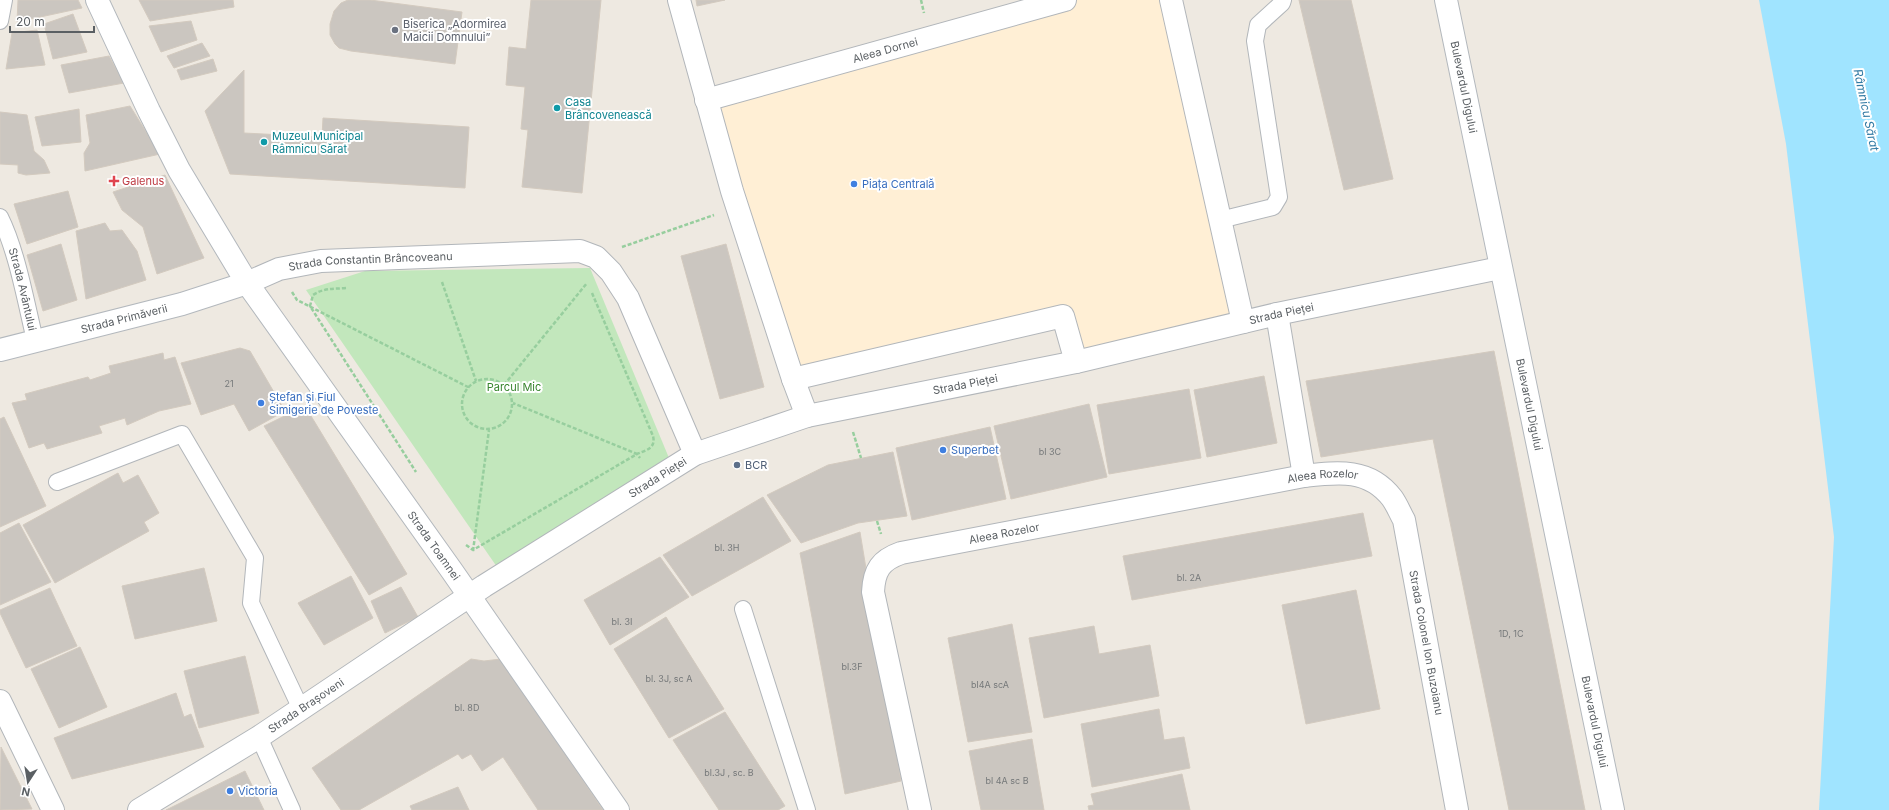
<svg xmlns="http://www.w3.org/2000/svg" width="1889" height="810" font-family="Inter,sans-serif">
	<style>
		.commercial { fill: #ffefd5 }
		.green { fill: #c2e7bc }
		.water { fill: #a0e4ff }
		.building { fill: #cbc6c0; stroke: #d3cabf }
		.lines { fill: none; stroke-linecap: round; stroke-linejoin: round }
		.lane-casing { stroke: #b2b6ba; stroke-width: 18 }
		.street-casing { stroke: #b2b6ba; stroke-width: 24 }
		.secondary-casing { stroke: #b3b8bd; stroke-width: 24 }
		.path { stroke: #97ce9e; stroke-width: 2.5; stroke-dasharray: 4 2; stroke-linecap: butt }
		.lane { stroke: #fff; stroke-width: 16 }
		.street { stroke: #fff; stroke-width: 22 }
		.secondary { stroke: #fff; stroke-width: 22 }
		.worship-dot { fill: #6b7280; stroke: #fff; stroke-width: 1.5 }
		.culture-dot { fill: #0f9aa8; stroke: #fff; stroke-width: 1.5 }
		.health-dot { fill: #e0444e; stroke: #fff; stroke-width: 1.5 }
		.shop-dot { fill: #3f7fe0; stroke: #fff; stroke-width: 1.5 }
		.service-dot { fill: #5c6f8a; stroke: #fff; stroke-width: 1.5 }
		.labels { text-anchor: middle; stroke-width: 4; stroke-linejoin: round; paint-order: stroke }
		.number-label { font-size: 9px; fill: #76797a }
		.worship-label { font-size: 11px; fill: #5b616d; stroke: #fff; text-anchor: start }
		.street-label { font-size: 11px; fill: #5a5f63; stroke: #fff }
		.culture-label { font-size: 11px; fill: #0d838f; stroke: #fff; text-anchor: start }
		.health-label { font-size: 11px; fill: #be3a42; stroke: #fff; text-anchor: start }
		.shop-label { font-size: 11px; fill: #366cbe; stroke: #fff; text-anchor: start }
		.park-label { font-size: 11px; fill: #39852f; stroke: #fff }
		.service-label { font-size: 11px; fill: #4e5e75; stroke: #fff; text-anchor: start }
		.water-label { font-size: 12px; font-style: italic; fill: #337ba4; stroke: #fff }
	</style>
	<rect width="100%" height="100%" fill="#eee9e1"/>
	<path class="commercial" d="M1065,0H1171L1243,322L1076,362L1063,316L793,379L706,100Z"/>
	<path class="green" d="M590,268L669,458L497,567L306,290L365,271Z"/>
	<path class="water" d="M1759,0H1889V810H1819L1834,537L1786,144Z"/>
	<path class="building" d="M18,0H78L82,8L17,22Z
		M139,0H233L234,7L150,21Z
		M348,0H370L462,12L455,64L351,51L339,48L335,44L330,35V24L334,11L341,3Z
		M531,0H601L582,193L522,187L528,130L521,129L525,87L506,85L509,47L526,49Z
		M696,0H725L697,6Z
		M1299,0H1351L1393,179L1344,190Z
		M73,14L87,52L53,59L44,24Z
		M191,21L197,40L161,52L149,26Z
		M37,30L45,65L6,69L12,33Z
		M202,43L210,56L174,68L167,56Z
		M109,56L124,83L69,93L61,65Z
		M213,59L217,71L181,80L177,70Z
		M244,70V133L322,137L323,118L469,127L465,188L230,174L205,111Z
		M130,106L160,154L85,171L84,153L90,143L86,115Z
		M79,109L81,142L42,146L35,117Z
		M0,112L27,115L34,151L44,160L50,173L26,175L18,173V165L0,164Z
		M165,175L204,258L157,274L143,227L122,210L113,192Z
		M68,191L78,227L27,244L14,204Z
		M105,223L110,231L122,230L137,251L146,280L86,299L76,231Z
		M61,244L77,300L43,311L27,255Z
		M726,244L764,387L720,399L681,256Z
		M240,348L250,351L285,411L249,431L234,404L201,415L181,363Z
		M1494,351L1585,810H1509L1433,439L1321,457L1306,381Z
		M163,353L164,360L175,357L191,404L159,411L127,425L125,418L99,426L102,433L47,449L44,443L29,448L12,403L27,400L25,394L88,377L90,380L111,373L109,366Z
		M1264,376L1277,443L1207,457L1194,390Z
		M1189,389L1201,458L1109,474L1097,405Z
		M1089,404L1107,477L1011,499L994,426Z
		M305,406L407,574L369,595L264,426Z
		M4,417L46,506L0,527V419Z
		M990,427L1006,499L912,520L896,448Z
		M893,452L907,516L858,523L801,543L767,495L828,465Z
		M118,473L123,483L138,475L159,513L144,522L149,531L55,583L23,525Z
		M763,497L791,541L692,596L663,555Z
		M1363,513L1372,556L1132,600L1123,556Z
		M19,523L51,582L0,605V533Z
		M860,532L901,781L845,794L800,553Z
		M660,557L689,597L610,645L584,600Z
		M204,568L217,621L135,639L122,586Z
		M351,576L373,618L324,645L298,603Z
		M401,587L418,617L385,633L371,601Z
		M50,588L77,646L26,668L0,613V610Z
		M1356,590L1380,709L1306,724L1282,605Z
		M666,617L724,709L669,738L614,649Z
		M1012,624L1032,732L968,742L948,638Z
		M1094,626L1099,654L1150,645L1159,696L1044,718L1029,638Z
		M80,647L107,707L59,728L31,669Z
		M245,656L259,713L199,728L184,671Z
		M471,659L484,661L501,659L603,810H538L503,757L482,771L471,754L462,759L458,754L359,810H341L312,768Z
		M176,693L184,717L191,714L204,747L72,779L54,738Z
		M1159,709L1164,740L1184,737L1190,768L1092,787L1081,724Z
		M725,712L785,806L778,810H719L673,740Z
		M1032,739L1044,810H981L969,751Z
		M1,747L32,809L0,810Z
		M245,771L264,810H166Z
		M1182,774L1190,810H1089L1088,806L1094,805L1091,794Z
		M458,787L469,810H412L410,806Z"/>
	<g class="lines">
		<defs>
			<g id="lane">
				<path d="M0,21L4,0"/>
				<path id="s1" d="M0,217C17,251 26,303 35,340"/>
				<path d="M1220,220L1273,207L1279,197L1255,41L1258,25L1282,3L1283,0"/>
				<path d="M57,482L182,434L255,558L251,603L301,709"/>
				<path d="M743,609L807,810"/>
				<path d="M259,737L292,810"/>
			</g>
			<g id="street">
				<path d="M679,0L732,191L793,379L807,416"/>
				<path d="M1171,0L1243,322"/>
				<path id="s2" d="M706,100L1065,0"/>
				<path id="s3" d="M247,283L279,269L321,261L580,251L596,257L611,272L628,298L695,454"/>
				<path d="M1277,314L1304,476"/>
				<path d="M793,379L1063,316L1076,362"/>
				<path d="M0,701L53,810"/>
				<path id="s4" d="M139,810L259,737L484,586L695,454L807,416L1076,362L1277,314L1500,268"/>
				<path id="s5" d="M920,810L873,592C874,570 881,560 901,553L1304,476C1338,472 1369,468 1392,498C1397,505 1400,513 1404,520L1457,810"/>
			</g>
			<g id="secondary">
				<path id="s6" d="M97,0L149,111L179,170L247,283L452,571L618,810"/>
				<path id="s7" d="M1446,0L1613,810"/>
				<path id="s8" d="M0,350L182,304L247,283"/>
			</g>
		</defs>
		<use href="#lane" class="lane-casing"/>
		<use href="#street" class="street-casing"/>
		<use href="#secondary" class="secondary-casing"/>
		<path class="path" d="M921,0L924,13
			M622,247L714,215
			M442,282L476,381
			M346,288C334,289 323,288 313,295L310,306L416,472
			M292,292L297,300L468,387
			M592,293L653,436C656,448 647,450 637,454L640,458
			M462 404a25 25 0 1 1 50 0a25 25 0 1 1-50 0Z
			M504,385L587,283
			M853,432L861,458
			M877,521L881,534
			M466,545L473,550L637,454L513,403
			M473,551L489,430"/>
		<use href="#lane" class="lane"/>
		<use href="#street" class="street"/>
		<use href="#secondary" class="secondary"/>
	</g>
	<circle class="worship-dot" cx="395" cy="30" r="4"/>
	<g class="culture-dot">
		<circle cx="557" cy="108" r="4"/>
		<circle cx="264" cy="142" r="4"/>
	</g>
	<path class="health-dot" d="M112 175h4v4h4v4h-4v4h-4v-4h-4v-4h4z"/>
	<g class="shop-dot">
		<circle cx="854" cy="184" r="4"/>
		<circle cx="261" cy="403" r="4"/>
		<circle cx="943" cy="450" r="4"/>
		<circle cx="230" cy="791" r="4"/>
	</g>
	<circle class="service-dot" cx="737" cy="465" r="4"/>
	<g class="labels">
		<g class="number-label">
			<text x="229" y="387">21</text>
			<text x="1050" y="455">bl 3C</text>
			<text x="727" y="551">bl. 3H</text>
			<text x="1189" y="581">bl. 2A</text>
			<text x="622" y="625">bl. 3I</text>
			<text x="1511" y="637">1D, 1C</text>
			<text x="852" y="670">bl.3F</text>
			<text x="669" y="682">bl. 3J, sc A</text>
			<text x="990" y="688">bl4A scA</text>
			<text x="467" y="711">bl. 8D</text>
			<text x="729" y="776">bl.3J , sc. B</text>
			<text x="1007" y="784">bl 4A sc B</text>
		</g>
		<g class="worship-label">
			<text x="403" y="28">Biserica „Adormirea<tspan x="403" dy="13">Maicii Domnului”</tspan></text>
		</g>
		<g class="street-label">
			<text dy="4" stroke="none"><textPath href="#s2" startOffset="186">Aleea Dornei</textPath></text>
			<text dy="4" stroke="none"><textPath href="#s7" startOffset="89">Bulevardul Digului</textPath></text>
			<text dy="4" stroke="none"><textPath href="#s3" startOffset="127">Strada Constantin Brâncoveanu</textPath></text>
			<text dy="4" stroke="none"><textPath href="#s1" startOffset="76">Strada Avântului</textPath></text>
			<text dy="4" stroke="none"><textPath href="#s4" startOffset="1264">Strada Pieței</textPath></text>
			<text dy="4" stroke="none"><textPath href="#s8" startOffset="128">Strada Primăverii</textPath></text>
			<text dy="4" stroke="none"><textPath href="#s4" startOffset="940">Strada Pieței</textPath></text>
			<text dy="4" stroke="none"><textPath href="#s7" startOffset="413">Bulevardul Digului</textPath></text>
			<text dy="4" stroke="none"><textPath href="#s4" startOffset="616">Strada Pieței</textPath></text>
			<text dy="4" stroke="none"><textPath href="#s5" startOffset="704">Aleea Rozelor</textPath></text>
			<text dy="4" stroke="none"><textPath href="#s5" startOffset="380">Aleea Rozelor</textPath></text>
			<text dy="4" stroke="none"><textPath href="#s6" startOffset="643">Strada Toamnei</textPath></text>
			<text dy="4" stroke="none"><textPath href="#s5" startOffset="931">Strada Colonel Ion Buzoianu</textPath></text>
			<text dy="4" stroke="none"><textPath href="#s4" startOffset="197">Strada Brașoveni</textPath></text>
			<text dy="4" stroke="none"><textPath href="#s7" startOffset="737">Bulevardul Digului</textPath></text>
		</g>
		<g class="culture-label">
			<text x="565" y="106">Casa<tspan x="565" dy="13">Brâncovenească</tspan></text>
			<text x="272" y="140">Muzeul Municipal<tspan x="272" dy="13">Râmnicu Sărat</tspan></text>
		</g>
		<g class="health-label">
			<text x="122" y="185">Galenus</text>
		</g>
		<g class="shop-label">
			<text x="862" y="188">Piața Centrală</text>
			<text x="269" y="401">Ștefan și Fiul<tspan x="269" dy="13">Simigerie de Poveste</tspan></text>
			<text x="951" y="454">Superbet</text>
			<text x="238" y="795">Victoria</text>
		</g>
		<g class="park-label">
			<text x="514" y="391">Parcul Mic</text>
		</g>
		<g class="service-label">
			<text x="745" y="469">BCR</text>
		</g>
		<g class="water-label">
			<text transform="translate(1866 110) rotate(78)" y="4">Râmnicu Sărat</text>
		</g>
	</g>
	<g transform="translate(28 782) rotate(192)" stroke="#ffffff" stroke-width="3" paint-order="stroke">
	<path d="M0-3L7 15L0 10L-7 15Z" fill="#5a5f63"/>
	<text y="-6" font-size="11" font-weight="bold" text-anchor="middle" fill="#5a5f63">N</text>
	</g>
	<path d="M10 26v6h84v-6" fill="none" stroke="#5a5f63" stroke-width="2"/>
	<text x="16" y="26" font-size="12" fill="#5a5f63" stroke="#ffffff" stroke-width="3" paint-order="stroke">20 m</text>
</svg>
